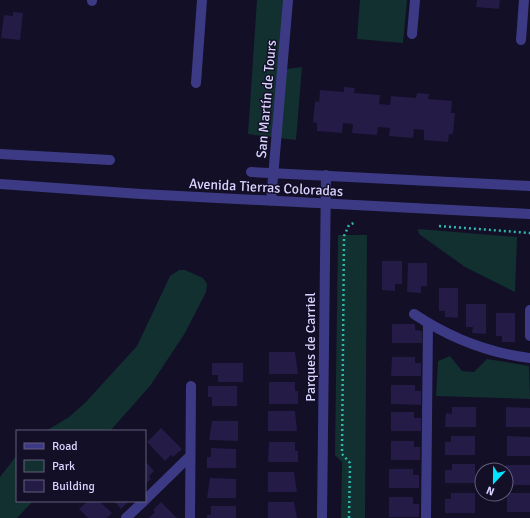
<svg xmlns="http://www.w3.org/2000/svg" width="530" height="518" font-family="Signika,sans-serif">
	<style>
		.green { fill: #12302f }
		.building { fill: #241b47 }
		.lines { fill: none; stroke-linecap: round; stroke-linejoin: round }
		.path { stroke: #2fb8b0; stroke-width: 2.5; stroke-dasharray: 2 3; stroke-linecap: butt }
		.minor { stroke: #3d3a85; stroke-width: 10 }
		.labels { text-anchor: middle; stroke-width: 3; stroke-linejoin: round; paint-order: stroke }
		.street-label { font-size: 14px; fill: #d9d4ff; stroke: #130f26 }
	</style>
	<rect width="100%" height="100%" fill="#130f26"/>
	<path class="green" d="M257,0H283L279,70L302,67L296,140L248,134Z
		M360,0H407L403,43L357,39Z
		M418,229L517,237L515,292L465,267L419,234Z
		M338,235H367L365,518H341L342,462L335,455Z
		M179,270H185L203,278L207,284L206,292L185,333L150,386L110,431H46L69,417L85,403L137,346L170,276Z
		M450,356L462,371L474,372L487,359L529,366L530,399L436,396L438,361Z
		M17,455V501H33L17,518H0V477Z"/>
	<path class="building" d="M477,0H500L499,9L476,7Z
		M13,12L23,13L20,40L1,38L4,15L13,16Z
		M344,87L355,88L354,93L380,95L379,104L390,105L391,96L416,98L417,93L429,94L428,99L452,101L451,113H455L453,134H449L448,142L424,140V130L414,129L413,138L389,136L390,128L378,127L377,135L352,133L353,124L343,123L342,133L317,131V123L313,122L315,101L319,102L320,90L344,92Z
		M382,261H402V284H395V291L382,290Z
		M408,263H427V286H421V293L407,292Z
		M439,288H458V318L445,317V311H439Z
		M466,304H486V334L472,333L473,327H466Z
		M496,313H515V342H502V336H496Z
		M392,324H415V330L422,331V343H392Z
		M269,352H295L298,374H269Z
		M392,357H415V363H421V376H391Z
		M212,363H243V382H218V375H212Z
		M269,382H295V391H298V404H269Z
		M391,385H415V391H421V405L391,404Z
		M208,386H237V406H212V397H208Z
		M452,407H476V427H445L446,413L452,414Z
		M506,407L530,408V427H506Z
		M268,411H295L297,431H268Z
		M391,412H414V418H421V431H391Z
		M212,421H238V441L209,440Z
		M161,428L182,449L173,457L171,455L165,461L147,442Z
		M451,436H475V455H445V442H451Z
		M507,436L530,437V456H507Z
		M391,441H414V447H420V460H391Z
		M269,442H295V451H298V462H268Z
		M211,448L236,449V468H207V457H211Z
		M145,461L154,471L149,476L151,479L145,484Z
		M452,464H475V483H445V470H452Z
		M506,465H530V485H506Z
		M389,469H413V475H419V488H389Z
		M268,472H294L297,492H268Z
		M210,478L236,479V498H207Z
		M451,493H475V513H445V499H451Z
		M507,493H530V512H507Z
		M389,497H413V504H419V517H389Z
		M88,501H99L112,513L107,518H88L79,509Z
		M114,501H129L121,509Z
		M161,502L177,518H149L155,512L153,510Z
		M268,502H294L297,518H268Z
		M211,506H236V518H207V515H211Z"/>
	<g class="lines">
		<path class="path" d="M439,226L530,233
			M349,518L350,463L342,454L344,236L349,225L356,222"/>
		<path class="minor" d="M92,1V0
			M412,34L415,0
			M521,40L524,0
			M196,83L202,0
			M0,154L110,160
			M251,172L530,186
			M0,184L141,194L530,214
			M271,201L288,0
			M530,310V336
			M414,314C450,338 488,353 530,358
			M145,500L190,456
			M126,518L144,501
			M190,518L191,386
			M322,518L326,175
			M426,518L428,323"/>
	</g>
	<g class="labels">
		<g class="street-label">
			<text transform="translate(266 99) rotate(-85)" y="5">San Martín de Tours</text>
			<text transform="translate(266 187) rotate(3)" y="5">Avenida Tierras Coloradas</text>
			<text transform="translate(310 347) rotate(-90)" y="5">Parques de Carriel</text>
		</g>
	</g>
	<rect x="16" y="430" width="130" height="72" fill="#130f26" stroke="#625e7d"/>
	<rect x="24" y="443" width="20" height="6" fill="#3d3a85" stroke="#625e7d"/>
	<text x="52" y="450" font-size="12" fill="#d9d4ff">Road</text>
	<rect x="24" y="460" width="20" height="12" fill="#12302f" stroke="#625e7d"/>
	<text x="52" y="470" font-size="12" fill="#d9d4ff">Park</text>
	<rect x="24" y="480" width="20" height="12" fill="#241b47" stroke="#625e7d"/>
	<text x="52" y="490" font-size="12" fill="#d9d4ff">Building</text>
	<g transform="translate(494 482) rotate(202)"><circle r="19" fill="#130f26" stroke="#625e7d"/>
	<path d="M0-3L7 15L0 10L-7 15Z" fill="#00e5ff"/>
	<text y="-6" font-size="11" font-weight="bold" text-anchor="middle" fill="#d9d4ff">N</text>
	</g>
</svg>
